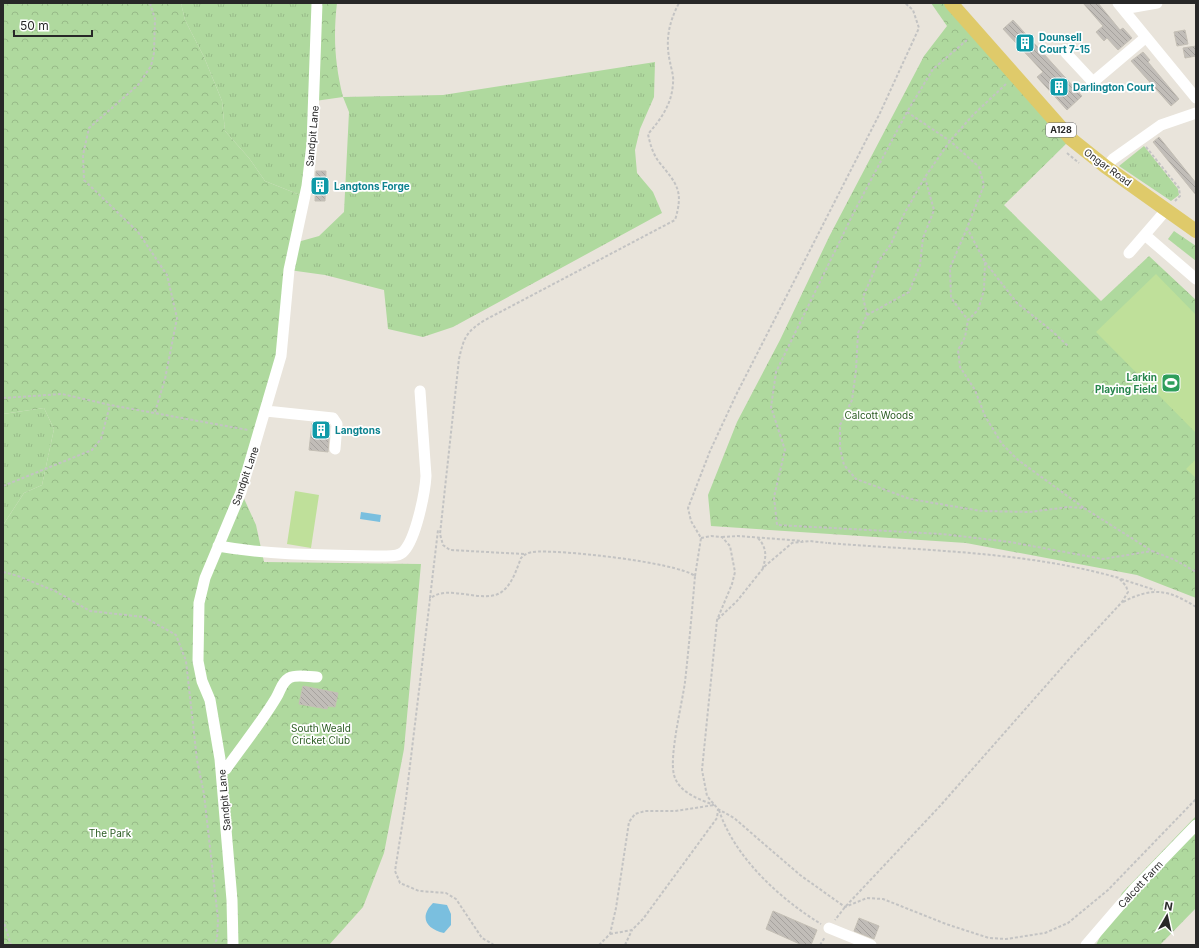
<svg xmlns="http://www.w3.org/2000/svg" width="1199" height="948" font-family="Inter,sans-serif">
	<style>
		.grass { fill: url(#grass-tufts) }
		.forest { fill: url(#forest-crowns) }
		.pitch { fill: #bfe09a }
		.water { fill: #7abfdf }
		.building { fill: url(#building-back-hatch); stroke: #c4bfb5 }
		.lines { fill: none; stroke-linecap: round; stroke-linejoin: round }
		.path { stroke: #c3c3c3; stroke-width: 2; stroke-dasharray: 3 2; stroke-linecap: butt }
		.minor { stroke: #fff; stroke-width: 11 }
		.major { stroke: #dfca6a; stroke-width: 14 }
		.labels { text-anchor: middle; stroke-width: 3.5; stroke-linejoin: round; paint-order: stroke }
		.shield { fill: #fff; stroke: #686868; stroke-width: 1 }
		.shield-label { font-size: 9px; font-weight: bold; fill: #282828 }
		.culture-label { font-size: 10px; font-weight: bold; fill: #0d838f; stroke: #fff; text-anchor: start }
		.street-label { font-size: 10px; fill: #282828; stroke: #fff }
		.leisure-label { font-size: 10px; font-weight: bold; fill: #27864d; stroke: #fff; text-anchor: end }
		.park-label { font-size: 10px; fill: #2a5b21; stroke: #fff }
	</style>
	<defs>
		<pattern id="grass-tufts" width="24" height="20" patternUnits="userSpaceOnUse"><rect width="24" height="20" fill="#afd99e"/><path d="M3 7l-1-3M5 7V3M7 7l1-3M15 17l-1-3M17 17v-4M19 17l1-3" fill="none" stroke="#97ba88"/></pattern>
		<pattern id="forest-crowns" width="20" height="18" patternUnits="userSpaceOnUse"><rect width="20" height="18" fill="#afd99e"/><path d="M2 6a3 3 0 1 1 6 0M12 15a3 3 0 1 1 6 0" fill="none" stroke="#97ba88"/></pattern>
		<pattern id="building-back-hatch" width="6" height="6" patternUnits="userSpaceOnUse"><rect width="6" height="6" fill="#c1bdb8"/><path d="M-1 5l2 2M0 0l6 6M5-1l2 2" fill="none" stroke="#a6a29e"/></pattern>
	</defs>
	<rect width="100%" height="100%" fill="#e9e4db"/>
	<path class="grass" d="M181,3H317L305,197L265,181L249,158L225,131L222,101L204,57L185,20Z
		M655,62L654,97L640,129L635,150L637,173L653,192L662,213L453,327L423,337L388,329L384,290L325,275L289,270L294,243L319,236L344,212L349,112L343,97L443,95Z
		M1144,146L1178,189L1179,195L1171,201L1119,166Z
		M44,408L54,429L42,485L24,493L3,525V414Z"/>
	<path class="forest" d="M3,3H181L185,20L204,57L222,101L225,131L249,158L265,181L305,197L281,356L241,492L256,525L264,562L421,564L404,749L384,853L363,907L329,945H3V525L24,493L42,485L54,429L44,408L3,414Z
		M317,3H337C333,37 335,64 343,97L315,101Z
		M931,3H951L1071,139L1004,205L1101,301L1149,256L1196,300V598L1137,575L966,543L711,526L708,495L737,422L780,340L829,237L924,56L947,26Z
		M1174,231L1196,246V261L1168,239Z
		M1196,816V908L1160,945H1096L1122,893Z"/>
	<path class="pitch" d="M1156,274L1196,315V433L1096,332Z
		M1196,459V478L1186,469Z
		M295,491L319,495L311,548L287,544Z"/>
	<path class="water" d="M361,512L381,515L380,522L360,519Z
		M433,903L447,905L451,914V925L444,933C426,929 419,917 433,903Z"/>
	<path class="building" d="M1083,3H1098L1120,30L1123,28L1132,38L1118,50L1107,38L1104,41L1096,32L1103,26Z
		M1013,20L1082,96L1067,110L1037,77L1043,72L1003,29Z
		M1185,30L1188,44L1177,46L1174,32Z
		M1196,46V56L1185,58L1183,48Z
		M1143,52L1150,60L1148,62L1179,99L1171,106L1131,61Z
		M1159,137L1196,183V195L1153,142Z
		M316,171H326L325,201H315Z
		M312,423L330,426L328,452L309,450Z
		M303,686L338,693L335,707L328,706L327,709L299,704Z
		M773,911L817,930L811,945H802L766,929Z
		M859,918L879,926L874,939L854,931Z"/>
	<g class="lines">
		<path class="path" d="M150,3L155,19L154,53L151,66L138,85L89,128L83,155L84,180L138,232L167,275L177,318L165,379L155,412
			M967,40L933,69L907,112L855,210L776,372L771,407L785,450L774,497L777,525L942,534L1010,542L1103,559L1152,551
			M1006,84L973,115L950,141L925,177L903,216L891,244L878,262L863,297L867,315L858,333L856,370L852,400L840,425V448L844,465L856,479L910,499L981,511L1030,512L1068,507L1084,508L1152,551L1175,560L1196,572
			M907,112L950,141L979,167L984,185L967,228L985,262L984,290L978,310L968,320L965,337L958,350L960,367L975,390L985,416L1002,444L1018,460L1084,508
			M1146,147L1179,188L1180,196L1175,201
			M1067,153L1079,163
			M967,228L950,268L951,298L968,320
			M985,262L1017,303L1052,331L1068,346
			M867,315L909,292L920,265L923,238L934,210L925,178
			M3,398L62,394L110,405L248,430
			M3,486L92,450L101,439L110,405
			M722,537L738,536L803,541
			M701,538L711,536L722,537L730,546L735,572L732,584L717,620L702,770L707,796L718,809L734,818L800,875L845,907L867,898L883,899L946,924L989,938L1006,939L1045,933L1068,923L1108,890L1196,799
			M758,538C768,549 766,558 762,571
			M828,543C925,551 1025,551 1119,578L1126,586L1128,592L1122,602L1072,656L940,806L845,907L835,920
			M524,554L450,550L443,545L440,534L459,359C464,337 466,332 485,320L675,220C684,191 677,184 659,162C653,154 650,144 648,134C661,119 672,104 673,83C674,76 671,68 670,62C665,40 669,22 679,3
			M3,572L18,576L55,591L90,611L144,617L176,635L186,661L197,760L204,794L218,919L217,939L214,945
			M695,576L701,538L691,521L688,508L710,451L736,395L880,113L919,28L913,10L905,3
			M1121,579L1155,590
			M430,598L438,530
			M1123,602C1152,587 1168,589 1196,607
			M718,619L737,601L765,566L792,543L810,541L827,543
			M719,810C734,857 780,899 821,924
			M3,919L11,945
			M610,934L632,930L643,919L717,818L718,809
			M494,945L482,938L456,899L446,893L419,891L400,883L395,871L405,807L430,599C447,582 487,607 504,590C513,582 517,568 521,558C524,555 527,553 532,552C557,549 676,562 695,576C692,611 689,646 685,682C682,704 669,756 674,775C679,793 699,799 714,805
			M599,945L610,934L616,908L629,822L635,814L645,811H675L714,805
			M625,945L632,930
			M820,945L825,937"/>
		<path class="minor" d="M1118,3L1196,98
			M1123,9L1157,3
			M1066,53L1093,82L1145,38
			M1106,167L1113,159L1161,125L1196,113
			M1145,235L1196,279
			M1129,253L1167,209
			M266,411L333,418L337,424L335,449
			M218,546C274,556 330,555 386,556C392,556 400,556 404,551C416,538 425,493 426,476L420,391
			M221,770L226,769C243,745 261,723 276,698C281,690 281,683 289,678C296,674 309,677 317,677
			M829,928L871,945
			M233,945L232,900L220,759L210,700L202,681L198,661L199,603L205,578L241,492L281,356L289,270L307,186L312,144L317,3
			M1086,945L1135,888L1196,825"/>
		<path class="major" d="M951,3L1071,139L1106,167L1196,231"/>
	</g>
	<defs>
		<symbol id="building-square" viewBox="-11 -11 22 22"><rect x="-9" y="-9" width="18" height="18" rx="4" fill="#0f9aa8" stroke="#fff"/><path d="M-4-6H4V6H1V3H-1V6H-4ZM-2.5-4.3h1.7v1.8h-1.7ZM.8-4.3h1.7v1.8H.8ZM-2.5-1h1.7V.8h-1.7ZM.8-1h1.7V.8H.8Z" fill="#fff"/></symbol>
		<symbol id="stadium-square" viewBox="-11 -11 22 22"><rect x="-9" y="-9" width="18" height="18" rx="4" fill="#2e9e5b" stroke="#fff"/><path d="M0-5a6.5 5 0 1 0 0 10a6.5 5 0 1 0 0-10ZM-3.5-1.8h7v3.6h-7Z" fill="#fff"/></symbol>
	</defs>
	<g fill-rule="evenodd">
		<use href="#building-square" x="1014" y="32" width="22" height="22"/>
		<use href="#building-square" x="1048" y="76" width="22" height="22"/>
		<use href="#building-square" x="309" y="175" width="22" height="22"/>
		<use href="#stadium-square" x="1160" y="372" width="22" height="22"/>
		<use href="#building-square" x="310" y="419" width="22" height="22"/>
	</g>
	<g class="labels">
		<rect class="shield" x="1046" y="123" width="30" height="14" rx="3"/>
		<g class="shield-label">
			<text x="1061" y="133">A128</text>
		</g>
		<g class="culture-label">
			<text x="1039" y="41">Dounsell<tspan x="1039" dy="12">Court 7-15</tspan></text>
			<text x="1073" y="91">Darlington Court</text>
			<text x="334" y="190">Langtons Forge</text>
			<text x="335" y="434">Langtons</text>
		</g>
		<g class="street-label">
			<text transform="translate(312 136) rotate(-85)" y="4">Sandpit Lane</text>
			<text transform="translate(1108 167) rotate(36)" y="4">Ongar Road</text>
			<text transform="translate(245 476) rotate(-71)" y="4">Sandpit Lane</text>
			<text transform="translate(224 800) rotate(-95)" y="4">Sandpit Lane</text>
			<text transform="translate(1140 884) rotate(-47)" y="4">Calcott Farm</text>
		</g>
		<g class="leisure-label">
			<text x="1157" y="381">Larkin<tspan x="1157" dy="12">Playing Field</tspan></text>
		</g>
		<g class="park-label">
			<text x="879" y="419">Calcott Woods</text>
			<text x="321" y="732">South Weald<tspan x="321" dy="12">Cricket Club</tspan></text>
			<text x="110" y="837">The Park</text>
		</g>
	</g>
	<rect width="1199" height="948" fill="none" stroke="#282828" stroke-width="8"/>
	<g transform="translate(1167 916) rotate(9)" stroke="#ffffff" stroke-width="3" paint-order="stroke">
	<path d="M0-3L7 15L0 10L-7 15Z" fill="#282828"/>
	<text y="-6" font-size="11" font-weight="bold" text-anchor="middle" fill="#282828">N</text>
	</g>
	<path d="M14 30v6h78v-6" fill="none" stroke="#282828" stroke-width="2"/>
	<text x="20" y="30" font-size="12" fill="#282828" stroke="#ffffff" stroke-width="3" paint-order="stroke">50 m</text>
</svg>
